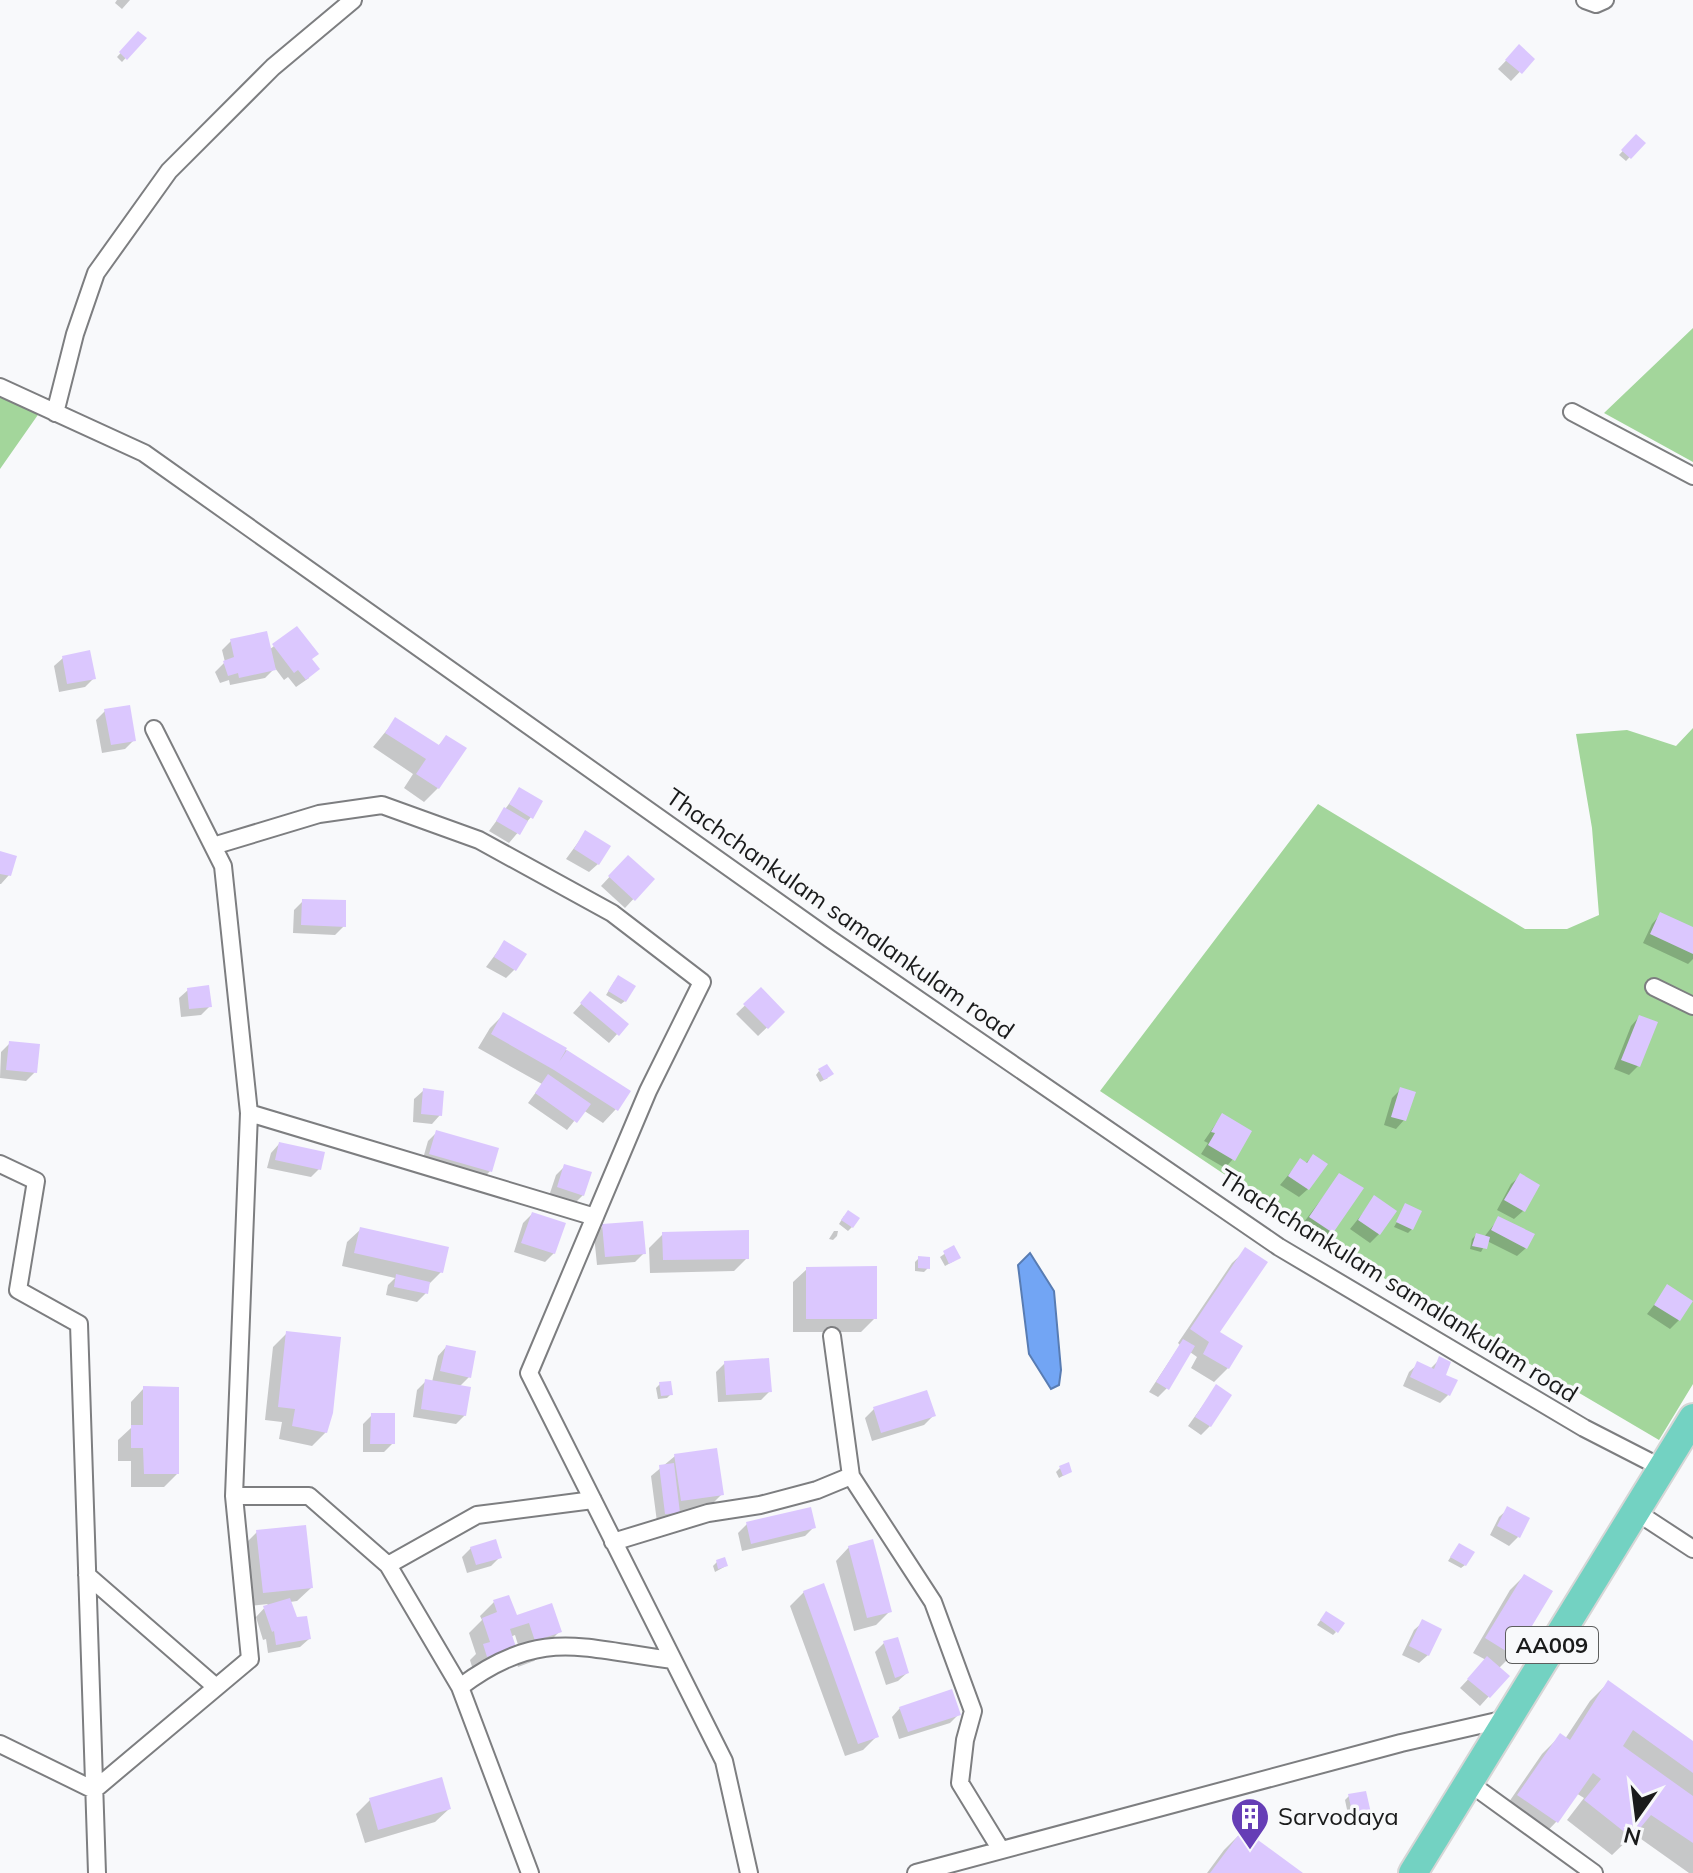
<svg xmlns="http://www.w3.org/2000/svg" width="1693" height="1873" font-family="Mulish,sans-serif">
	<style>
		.green { fill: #a3d69b }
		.water { fill: #72a5f4; stroke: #587cb3; stroke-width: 2 }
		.shadow { fill: #0003; fill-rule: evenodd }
		.building { fill: #dbc7fe }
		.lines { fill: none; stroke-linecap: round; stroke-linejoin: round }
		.minor-casing { stroke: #7d7e80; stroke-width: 20 }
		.trunk-casing { stroke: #d6d6d6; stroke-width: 32 }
		.minor { stroke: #fff; stroke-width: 16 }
		.trunk { stroke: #73d2c2; stroke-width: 28 }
		.labels { text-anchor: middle; stroke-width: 7; stroke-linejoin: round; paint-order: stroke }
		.shield { fill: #f8f9fb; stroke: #5d5e5e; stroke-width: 2 }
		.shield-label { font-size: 22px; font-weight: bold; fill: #1a1b1b }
		.street-label { font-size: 24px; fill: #1a1b1b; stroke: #f8f9fb }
		.poi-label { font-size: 24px; fill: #1a1b1b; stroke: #f8f9fb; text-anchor: start }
	</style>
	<rect width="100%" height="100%" fill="#f8f9fb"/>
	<path class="green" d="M1693,328V462L1604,413Z
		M0,390L42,409L0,469Z
		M1693,728V1384L1659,1440L1343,1254L1100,1091L1318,804L1525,929H1567L1599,915L1592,828L1576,734L1627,730L1676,746Z"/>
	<path class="water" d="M1030,1253L1054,1291L1061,1370L1059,1385L1051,1389L1029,1354L1018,1265Z"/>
	<path class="shadow" d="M117,0H130L122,9L115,3Z
		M138,34L144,38L122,62L117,57Z
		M1519,47L1532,59L1511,81L1498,69Z
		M1636,137L1643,143L1626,161L1619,155Z
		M297,628L310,660L309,678L296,687L288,677L284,680L275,668L265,678L230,685L229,680L220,683L215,672L225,662L222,650L231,641L269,650Z
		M63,658L94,678L85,687L59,692L54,666Z
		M105,711L134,740L125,749L102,753L96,720Z
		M396,719L437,747L447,737L438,788L424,802L404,788L413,774L373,747Z
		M520,789L531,817L509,843L489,831Z
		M585,833L598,864L589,872L566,859Z
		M0,853L9,875L1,884H0Z
		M628,857L652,879L625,908L601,886Z
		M303,901L344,926L335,935L293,933L294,910Z
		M1660,915L1693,930V959L1688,964L1643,943L1652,924Z
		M504,943L515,969L506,978L486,967Z
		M614,982L625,1001L621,1004L606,995Z
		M188,990L210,1006L201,1015L181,1017L179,998Z
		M761,990L783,1012L758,1036L736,1014Z
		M582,1003L626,1024L609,1043L573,1013Z
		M503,1015L566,1050L628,1092L616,1109L603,1123L583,1110L567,1130L528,1103L542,1084L478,1048L490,1028Z
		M1639,1017L1638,1066L1629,1075L1614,1069L1631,1026Z
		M10,1043L35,1072L26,1081L0,1078L1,1052Z
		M819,1071L828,1078L820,1082L816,1075Z
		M1401,1089L1404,1120L1396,1129L1384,1125L1392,1098Z
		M423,1091L440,1115L432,1124L413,1122L414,1099Z
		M1222,1115L1233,1159L1225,1168L1201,1154L1208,1143L1204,1141Z
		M437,1132L490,1171L482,1180L422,1162L428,1141Z
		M279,1144L319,1169L311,1177L267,1168L271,1153Z
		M1313,1156L1308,1189L1299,1197L1280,1185L1300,1161L1305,1164Z
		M565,1166L583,1195L574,1204L549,1196L556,1175Z
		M1339,1176L1332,1232L1323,1241L1301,1226Z
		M1520,1176L1523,1211L1514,1219L1497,1210L1511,1184Z
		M1375,1198L1379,1234L1370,1243L1350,1229Z
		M1406,1206L1412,1229L1408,1233L1394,1227Z
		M532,1214L554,1253L545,1262L514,1252L523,1223Z
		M844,1216L852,1227L848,1231L839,1224Z
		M1499,1218L1526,1248L1517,1256L1487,1241L1481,1252L1470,1249L1472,1239L1476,1235L1484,1237Z
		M603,1226L644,1253L635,1262L597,1265L594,1235Z
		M361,1229L441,1272L427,1286L426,1293L417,1302L386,1295L388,1285L395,1278L342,1266L347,1242Z
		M834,1231H838L837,1236L833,1240L829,1239Z
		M663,1234L747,1258L734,1271L650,1273L649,1248Z
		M953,1248L954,1261L945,1266L940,1257Z
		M1246,1250L1217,1333L1228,1368L1214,1382L1191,1368L1197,1357L1190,1352L1167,1388L1158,1397L1149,1392L1180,1345L1178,1343L1232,1263Z
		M919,1258L928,1268L924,1272L915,1271V1262Z
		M807,1269L875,1318L861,1332H793V1282Z
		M1668,1287L1679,1320L1670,1329L1647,1314Z
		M287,1333L326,1432L312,1446L279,1439L282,1422L265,1420L273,1347Z
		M446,1347L469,1377L459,1387L465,1415L456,1424L413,1417L417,1390L426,1381L432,1382L438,1356Z
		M1440,1359L1449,1394L1440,1403L1403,1386L1409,1372L1418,1364L1431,1368Z
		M725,1363L770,1391L761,1400L718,1402L716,1372Z
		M660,1384L671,1394L667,1398L658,1399L656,1388Z
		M1216,1387L1210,1426L1201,1435L1188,1426Z
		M144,1388L177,1474L164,1487H131V1461H118V1440L131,1428V1402Z
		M874,1409L933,1416L924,1425L872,1441L865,1418Z
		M372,1415L393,1443L384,1452H363V1424Z
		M675,1456L722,1494L708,1508L677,1513L669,1521L657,1522L651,1476Z
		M1060,1468L1070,1472L1059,1478L1056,1472Z
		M1508,1509L1518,1537L1509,1546L1490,1535L1499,1517Z
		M747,1524L814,1527L805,1536L742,1551L738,1533Z
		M257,1532L311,1588L297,1601L290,1602L295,1619L309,1639L300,1647L268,1653L266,1639L263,1640L256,1617L268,1604L250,1606L243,1546Z
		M849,1547L890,1611L876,1625L854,1631L836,1561Z
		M471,1548L500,1557L491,1566L467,1573L462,1557Z
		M1456,1549L1465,1565L1461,1568L1448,1561Z
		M717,1562L726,1566L715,1572L713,1566Z
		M1524,1576L1513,1654L1499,1668L1507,1676L1480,1706L1460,1688L1486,1660L1473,1653L1510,1590Z
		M804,1592L877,1736L863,1750L845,1756L790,1606Z
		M508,1597L515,1618L560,1631L546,1645L535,1649L538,1658L534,1661L518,1667L512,1649L473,1670L470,1660L476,1654L469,1633L482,1620L480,1616L494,1602ZM515,1635L519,1648L514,1650L510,1637Z
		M1323,1617L1336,1632L1333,1635L1317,1625Z
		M1423,1622L1428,1655L1419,1663L1402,1655L1414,1630Z
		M884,1643L907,1673L898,1681L886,1685L875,1652Z
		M1608,1683L1693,1743V1873H1689L1634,1834L1612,1855L1567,1820L1584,1798L1576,1793L1556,1822L1538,1841L1500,1815L1542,1754L1560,1736L1565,1739L1590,1701Z
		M900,1708L959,1714L950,1723L899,1739L892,1717Z
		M1349,1796L1368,1812L1365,1816L1349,1819L1345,1800Z
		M370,1800L449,1809L435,1822L365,1843L356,1814Z
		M1243,1831L1300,1873H1207L1224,1850Z"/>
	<path class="building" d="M138,31L147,38L127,60L119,52Z
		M1519,44L1535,59L1522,74L1505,60Z
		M1636,134L1646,143L1631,159L1621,150Z
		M297,626L319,654L312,659L320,669L306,680L298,670L294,673L272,644Z
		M267,631L276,670L239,678L238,673L228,676L223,661L234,657L230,639Z
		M90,650L96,679L67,684L62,656Z
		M130,705L136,741L111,745L104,709Z
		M395,717L439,745L446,735L467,748L439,789L416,774L426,759L385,733Z
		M519,787L543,801L533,819L509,804Z
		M504,807L528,821L520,835L496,821Z
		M585,830L611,846L599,865L574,849Z
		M0,851L17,856L11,876L0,874Z
		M628,855L655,879L635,901L608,876Z
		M302,899L346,900V927L301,925Z
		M1660,912L1693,927V954L1650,934Z
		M504,940L527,954L516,971L494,957Z
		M618,975L636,986L626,1002L608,991Z
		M209,985L212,1007L189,1009L187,988Z
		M761,987L785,1012L768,1029L743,1004Z
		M590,991L629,1024L619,1036L580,1003Z
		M503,1012L567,1048L559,1062L567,1050L631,1091L618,1111L554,1070L491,1034Z
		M1639,1015L1658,1022L1640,1067L1621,1060Z
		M9,1041L40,1044L37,1073L6,1070Z
		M827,1064L834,1074L824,1080L818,1069Z
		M548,1074L591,1104L577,1123L535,1093Z
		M1400,1087L1416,1092L1406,1121L1391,1117Z
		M423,1088L444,1091L442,1116L421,1114Z
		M1222,1113L1252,1131L1235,1161L1208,1145L1215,1133L1211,1132Z
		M436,1130L499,1148L492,1172L429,1154Z
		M279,1142L325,1152L321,1170L275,1160Z
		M1313,1154L1328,1164L1309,1190L1288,1176L1300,1158L1307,1163Z
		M564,1164L592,1172L584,1196L557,1187Z
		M1339,1173L1364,1188L1333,1233L1309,1217Z
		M1520,1173L1540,1185L1525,1212L1504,1200Z
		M1374,1195L1397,1211L1380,1235L1358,1220Z
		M1405,1203L1422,1211L1413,1230L1396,1222Z
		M848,1210L860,1218L853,1228L841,1220Z
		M532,1212L566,1223L555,1254L521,1243Z
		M1498,1216L1535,1234L1527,1249L1491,1230Z
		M643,1221L646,1254L605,1257L602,1224Z
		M360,1227L449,1247L443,1273L354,1253Z
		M749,1230V1259L663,1260L662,1232Z
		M1476,1233L1490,1237L1487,1249L1472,1246Z
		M954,1245L961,1258L949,1264L943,1251Z
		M1245,1247L1268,1262L1220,1332L1243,1346L1229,1369L1203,1354L1209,1342L1190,1329Z
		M918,1256L930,1257V1269L918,1268Z
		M877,1266V1319H806V1267Z
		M396,1274L430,1282L428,1294L394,1287Z
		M1667,1284L1693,1301L1680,1321L1654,1305Z
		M286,1331L341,1337L333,1413L327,1433L292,1426L295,1409L278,1407Z
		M1183,1339L1195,1346L1169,1390L1156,1382Z
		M446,1345L476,1351L471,1378L440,1371Z
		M1439,1356L1451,1362L1446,1375L1458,1380L1450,1396L1410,1377L1417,1361L1434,1369Z
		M769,1358L772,1392L726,1395L724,1361Z
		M425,1379L471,1387L466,1416L421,1409Z
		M671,1381L673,1395L661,1396L659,1382Z
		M1216,1384L1232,1395L1211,1427L1195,1417Z
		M143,1386L179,1387V1474H144L143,1448H131V1425H143Z
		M927,1390L936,1416L881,1433L873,1407Z
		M371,1413H395V1444H370Z
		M717,1448L724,1495L681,1501L674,1454Z
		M1069,1462L1072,1472L1063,1476L1059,1466Z
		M674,1463L680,1513L665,1514L659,1465Z
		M1507,1506L1530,1518L1520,1538L1497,1526Z
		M811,1507L816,1528L751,1544L746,1522Z
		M306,1525L313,1588L263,1593L256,1530Z
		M496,1539L502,1558L476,1565L470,1547Z
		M873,1539L892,1612L867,1618L848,1546Z
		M1459,1543L1475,1552L1466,1566L1450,1557Z
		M725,1557L728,1566L718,1569L716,1560Z
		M1524,1574L1553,1591L1514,1656L1485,1638Z
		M824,1583L879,1737L858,1744L803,1591Z
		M509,1595L517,1615L552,1603L562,1632L535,1641L529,1623L510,1629L516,1647L487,1657L483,1644L490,1642L482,1618L497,1612L493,1600Z
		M290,1598L297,1617L307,1616L311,1639L276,1645L274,1631L272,1632L263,1606Z
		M1326,1611L1345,1623L1338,1633L1320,1620Z
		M1422,1619L1442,1629L1429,1656L1409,1646Z
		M898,1637L909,1673L895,1678L883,1641Z
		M1487,1656L1510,1676L1490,1698L1467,1679Z
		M1608,1680L1693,1741V1773L1633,1730L1623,1746L1693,1796V1843L1651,1815L1632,1838L1584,1800L1601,1779L1593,1773L1558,1823L1517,1795L1560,1733L1570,1740Z
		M952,1689L961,1715L908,1732L899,1707Z
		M442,1777L451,1809L378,1830L369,1798Z
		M1366,1791L1371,1813L1353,1816L1348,1794Z
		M1243,1829L1303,1873H1210Z"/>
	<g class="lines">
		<defs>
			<path id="minor" d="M1585,0L1596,4L1605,0
				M0,387L144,453L830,939L1279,1247L1584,1428L1662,1468
				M1572,412L1693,476
				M55,413L75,334L96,273L169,171L273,67L353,0
				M213,846L319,814L382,805L479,840L612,913L702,982L648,1091L529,1373L724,1761L749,1873
				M1654,987L1693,1006
				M249,1113L595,1217
				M0,1164L36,1181L18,1290L79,1324L97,1873
				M832,1336L851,1476L933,1602L973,1711L965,1740L960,1783L1001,1850
				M234,1496H309L388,1565L460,1687L530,1873
				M1635,1511L1693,1549
				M613,1542L708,1513L760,1505L817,1490L851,1476
				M388,1565L477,1515L593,1500
				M87,1575L216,1687
				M460,1687C541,1626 582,1649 673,1660
				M0,1744L94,1790L250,1659L234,1496L249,1113L223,866L154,729
				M1468,1782L1594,1873
				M916,1873L1401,1743L1506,1719"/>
			<path id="trunk" d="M1413,1873L1693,1418"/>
		</defs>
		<use href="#minor" class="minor-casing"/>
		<use href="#trunk" class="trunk-casing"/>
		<use href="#minor" class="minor"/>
		<use href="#trunk" class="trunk"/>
	</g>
	<defs>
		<symbol id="building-pin" viewBox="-11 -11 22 30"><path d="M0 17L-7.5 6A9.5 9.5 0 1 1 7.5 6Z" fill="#663eb6" stroke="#f8f9fb"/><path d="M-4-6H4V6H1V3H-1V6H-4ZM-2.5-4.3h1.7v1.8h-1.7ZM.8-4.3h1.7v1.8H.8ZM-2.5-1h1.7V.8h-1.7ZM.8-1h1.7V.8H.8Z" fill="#fff"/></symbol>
	</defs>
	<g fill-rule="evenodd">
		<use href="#building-pin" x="1228" y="1795" width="44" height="60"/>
	</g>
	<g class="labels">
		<rect class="shield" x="1506" y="1627" width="92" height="36" rx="6"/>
		<g class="shield-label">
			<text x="1552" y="1653">AA009</text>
		</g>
		<g class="street-label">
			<text transform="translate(840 914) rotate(35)" y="8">Thachchankulam samalankulam road</text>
			<text transform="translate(1398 1286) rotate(32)" y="8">Thachchankulam samalankulam road</text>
		</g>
		<g class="poi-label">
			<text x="1278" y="1825">Sarvodaya</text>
		</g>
	</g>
	<g transform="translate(1637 1817) rotate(194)" stroke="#f8f9fb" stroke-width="6" paint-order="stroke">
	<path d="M0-6L14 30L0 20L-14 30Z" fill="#1a1b1b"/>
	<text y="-12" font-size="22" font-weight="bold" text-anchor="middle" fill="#1a1b1b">N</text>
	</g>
</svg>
